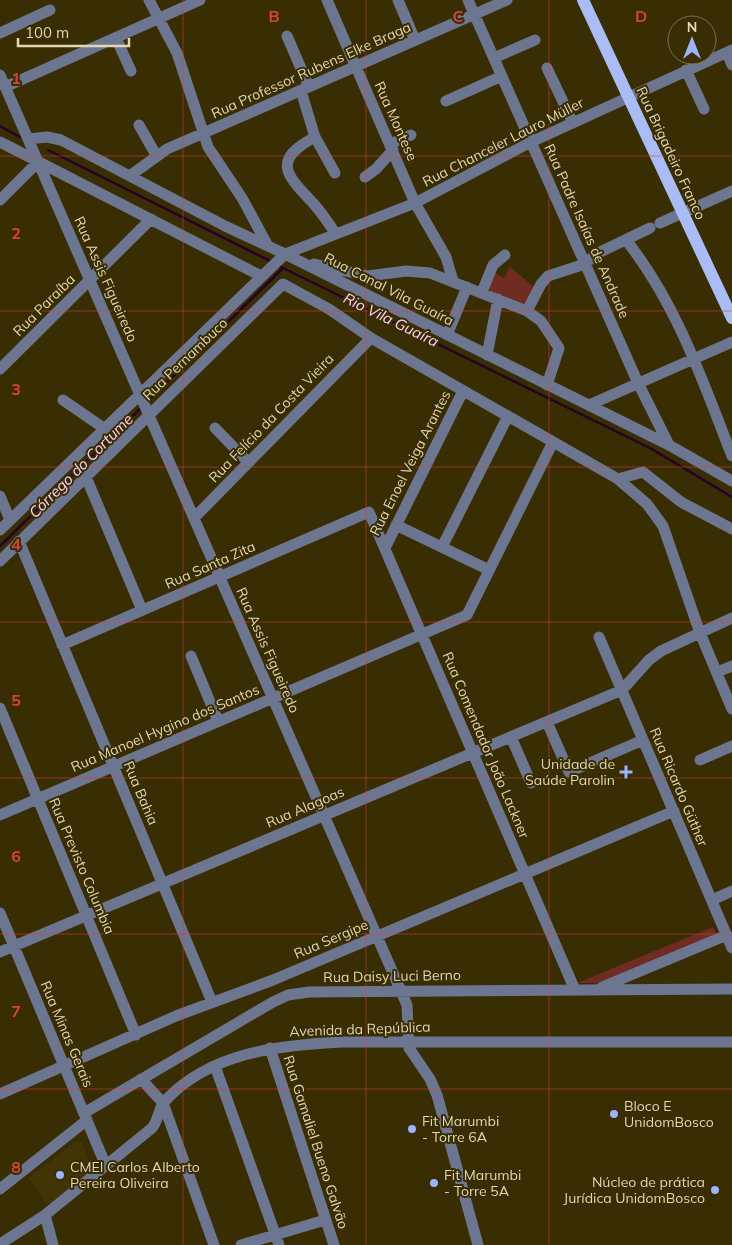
<svg xmlns="http://www.w3.org/2000/svg" width="732" height="1245" font-family="Mulish,sans-serif">
	<style>
		.built { fill: #423404 }
		.green { fill: #702c22 }
		.lines { fill: none; stroke-linecap: round; stroke-linejoin: round }
		.stream { stroke: #290127; stroke-width: 2.5 }
		.minor { stroke: #6d7691; stroke-width: 11 }
		.major { stroke: #aabcf5; stroke-width: 12 }
		.grid { fill: none; stroke: #d8423d; stroke-width: 1; stroke-opacity: 0.55 }
		.poi-dot { fill: #9db4fd; stroke: #392d04; stroke-width: 2 }
		.labels { text-anchor: middle; stroke-width: 4; stroke-linejoin: round; paint-order: stroke }
		.street-label { font-size: 14px; fill: #e3d6b3; stroke: #392d04 }
		.poi-label { font-size: 14px; fill: #e3d6b3; stroke: #392d04; text-anchor: start }
		.water-label { font-size: 15px; font-style: italic; fill: #fdd1f7; stroke: #392d04 }
		.grid-label { font-size: 16px; text-anchor: middle; font-weight: bold; fill: #d8423d; stroke: #392d04; stroke-width: 4; stroke-linejoin: round; paint-order: stroke }
	</style>
	<rect width="100%" height="100%" fill="#392d04"/>
	<path class="built" d="M77,1141L83,1144L92,1172L47,1205L28,1178Z"/>
	<path class="green" d="M510,267L535,288L526,306L487,289L494,272L504,278Z
		M713,927L716,934L597,983H577Z"/>
	<g class="lines">
		<path class="stream" d="M0,126L20,137
			M48,150L272,262
			M279,266L650,448L732,497
			M150,399L283,268
			M0,546L142,407"/>
		<path class="minor" d="M149,0L177,53L208,147L242,198L268,246
			M327,0L415,203L446,257L453,281
			M398,0L415,40
			M468,0L638,383L669,445
			M0,33L50,10
			M287,36L309,87
			M116,38L131,71
			M727,53L732,65
			M494,58L535,40
			M547,68L573,123
			M686,70L704,109
			M0,75L407,1005L409,1048L430,1079L437,1095L478,1245
			M5,87L200,0
			M301,91L315,137L335,173
			M446,101L502,76
			M139,125L156,155
			M315,137C272,160 285,174 313,203C322,213 329,224 336,234
			M28,139L47,137L61,140L225,226L285,254L669,445L732,481
			M0,142L261,276
			M390,144L411,135
			M131,175L167,149L507,0
			M365,177L376,169L393,150
			M0,200L38,162
			M660,223L732,191
			M626,240C677,304 703,382 732,456
			M314,264L368,276L406,271L430,273L527,311L541,321L559,348L547,385
			M482,292L493,265L505,255
			M527,311L541,284L548,276L585,264L596,254L650,228
			M447,335L467,287
			M487,355L498,299
			M0,369L151,219
			M63,400L105,429
			M589,405L732,342
			M215,428L248,462
			M86,477L142,610
			M618,479L647,504L663,526L700,633L732,709
			M0,496L10,520
			M194,518L371,338
			M396,525L489,570
			M0,530L285,254L415,203L531,142L732,50
			M19,541L212,1002
			M442,547L508,416
			M385,548L463,391
			M0,561L283,284L329,309L371,338L618,479L643,472L681,502L732,529
			M599,637L732,948
			M62,645L369,512L575,990
			M191,656L218,721
			M717,672L732,666
			M0,708L136,1035
			M547,722L569,772L643,740
			M511,737L531,783
			M700,760L732,746
			M0,815L467,615L553,442
			M712,900L732,891
			M0,913L106,1166
			M0,952L622,690L649,660L661,651L732,618
			M602,987L727,935
			M270,1048L334,1245
			M215,1066L279,1245
			M141,1079L163,1103L214,1245
			M0,1094L176,1016L273,980L674,811
			M84,1113L273,1002L288,995L309,992L732,989
			M0,1189L87,1120
			M45,1215L53,1245
			M0,1244L45,1215L152,1128C159,1120 158,1108 165,1101C210,1052 280,1045 342,1042H732
			M241,1245L325,1220"/>
		<path class="major" d="M583,0L732,318"/>
	</g>
	<path class="grid" d="M183,0V1245M366,0V1245M549,0V1245M0,156H732M0,311H732M0,467H732M0,622H732M0,778H732M0,934H732M0,1089H732"/>
	<g class="poi-dot">
		<path d="M623.5 764.5h5v5h5v5h-5v5h-5v-5h-5v-5h5z"/>
		<circle cx="614" cy="1114" r="5"/>
		<circle cx="412" cy="1129" r="5"/>
		<circle cx="60" cy="1175" r="5"/>
		<circle cx="434" cy="1183" r="5"/>
		<circle cx="715" cy="1190" r="5"/>
	</g>
	<g class="labels">
		<g class="street-label">
			<text transform="translate(311 70) rotate(-24)" y="5">Rua Professor Rubens Elke Braga</text>
			<text transform="translate(396 121) rotate(66)" y="5">Rua Montese</text>
			<text transform="translate(503 142) rotate(-27)" y="5">Rua Chanceler Lauro Müller</text>
			<text transform="translate(671 153) rotate(65)" y="5">Rua Brigadeiro Franco</text>
			<text transform="translate(587 231) rotate(66)" y="5">Rua Padre Isaías de Andrade</text>
			<text transform="translate(106 279) rotate(66)" y="5">Rua Assis Figueiredo</text>
			<text transform="translate(389 289) rotate(27)" y="5">Rua Canal Vila Guaíra</text>
			<text transform="translate(44 305) rotate(-45)" y="5">Rua Paraíba</text>
			<text transform="translate(185 359) rotate(-44)" y="5">Rua Pernambuco</text>
			<text transform="translate(271 418) rotate(-46)" y="5">Rua Felício da Costa Vieira</text>
			<text transform="translate(410 463) rotate(-63)" y="5">Rua Enoel Veiga Arantes</text>
			<text transform="translate(210 565) rotate(-24)" y="5">Rua Santa Zita</text>
			<text transform="translate(268 650) rotate(66)" y="5">Rua Assis Figueiredo</text>
			<text transform="translate(165 728) rotate(-23)" y="5">Rua Manoel Hygino dos Santos</text>
			<text transform="translate(486 745) rotate(67)" y="5">Rua Comendador João Lackner</text>
			<text transform="translate(679 787) rotate(67)" y="5">Rua Ricardo Güther</text>
			<text transform="translate(141 793) rotate(67)" y="5">Rua Bahia</text>
			<text transform="translate(305 807) rotate(-23)" y="5">Rua Alagoas</text>
			<text transform="translate(82 866) rotate(67)" y="5">Rua Previsto Columbia</text>
			<text transform="translate(331 939) rotate(-23)" y="5">Rua Sergipe</text>
			<text transform="translate(392 976) rotate(-1)" y="5">Rua Daisy Luci Berno</text>
			<text transform="translate(360 1029) rotate(-2)" y="5">Avenida da República</text>
			<text transform="translate(67 1034) rotate(67)" y="5">Rua Minas Gerais</text>
			<text transform="translate(316 1142) rotate(72)" y="5">Rua Gamaliel Bueno Galvão</text>
		</g>
		<g class="poi-label">
			<text x="615" y="769" text-anchor="end">Unidade de<tspan x="615" dy="16">Saúde Parolin</tspan></text>
			<text x="624" y="1111">Bloco E<tspan x="624" dy="16">UnidomBosco</tspan></text>
			<text x="422" y="1126">Fit Marumbi<tspan x="422" dy="16">- Torre 6A</tspan></text>
			<text x="70" y="1172">CMEI Carlos Alberto<tspan x="70" dy="16">Pereira Oliveira</tspan></text>
			<text x="444" y="1180">Fit Marumbi<tspan x="444" dy="16">- Torre 5A</tspan></text>
			<text x="705" y="1187" text-anchor="end">Núcleo de prática<tspan x="705" dy="16">Jurídica UnidomBosco</tspan></text>
		</g>
		<g class="water-label">
			<text transform="translate(391 320) rotate(26)" y="5">Rio Vila Guaíra</text>
			<text transform="translate(81 466) rotate(-45)" y="5">Córrego do Cortume</text>
		</g>
	</g>
	<g class="grid-label">
		<text x="274" y="22">B</text>
		<text x="458" y="22">C</text>
		<text x="641" y="22">D</text>
		<text x="16" y="84">1</text>
		<text x="16" y="239">2</text>
		<text x="16" y="395">3</text>
		<text x="16" y="550">4</text>
		<text x="16" y="706">5</text>
		<text x="16" y="862">6</text>
		<text x="16" y="1017">7</text>
		<text x="16" y="1173">8</text>
	</g>
	<g transform="translate(692 40)"><circle r="24" fill="#392d04" stroke="#7d714a"/>
	<path d="M0-4L9 19L0 12L-9 19Z" fill="#9db4fd"/>
	<text y="-8" font-size="14" font-weight="bold" text-anchor="middle" fill="#e3d6b3">N</text>
	</g>
	<path d="M18 38v8h111v-8" fill="none" stroke="#e3d6b3" stroke-width="2.5"/>
	<text x="25" y="38" font-size="15" fill="#e3d6b3" stroke="#392d04" stroke-width="4" paint-order="stroke">100 m</text>
</svg>
